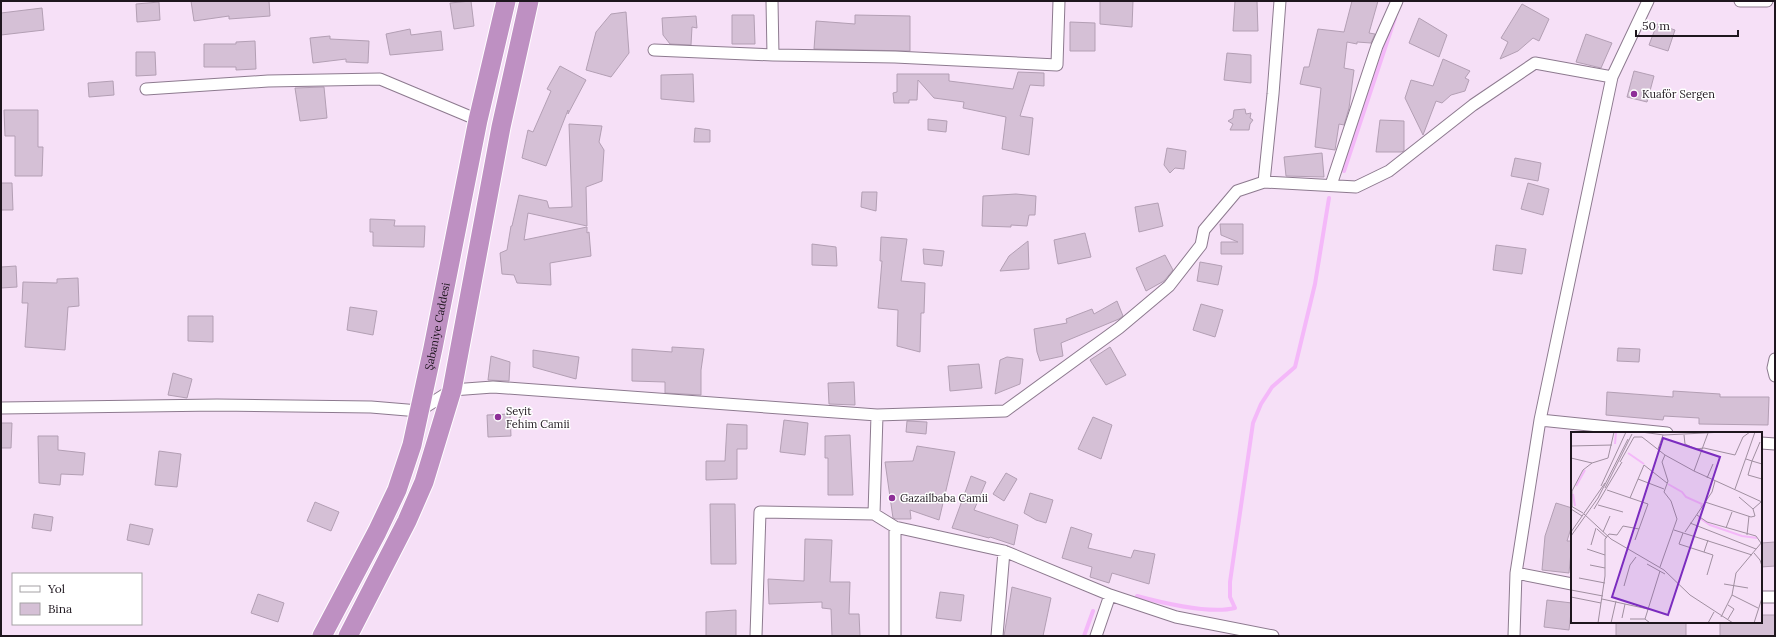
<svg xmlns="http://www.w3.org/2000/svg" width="1776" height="637" font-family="Lora,serif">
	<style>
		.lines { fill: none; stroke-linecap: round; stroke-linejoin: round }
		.stream { stroke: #f4b8f9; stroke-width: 4 }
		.building { fill: #d5c0d6; stroke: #b39fb4 }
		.minor-casing { stroke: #8d7a8f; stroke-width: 13 }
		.trunk-casing { stroke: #fff; stroke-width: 21 }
		.minor { stroke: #fff; stroke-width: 11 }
		.trunk { stroke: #be90c2; stroke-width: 19 }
		.poi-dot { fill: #8e2f98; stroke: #fff; stroke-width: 1.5 }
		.labels { text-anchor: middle; stroke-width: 3; stroke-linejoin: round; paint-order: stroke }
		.poi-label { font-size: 11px; fill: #1e161e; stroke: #fff; text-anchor: start }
		.street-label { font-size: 11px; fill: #1e161e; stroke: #fff }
		.inset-river { fill: none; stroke: #f4b8f9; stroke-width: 2 }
		.inset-road { fill: none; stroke: #a08fa0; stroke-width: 1 }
		.view { fill: #7b2cbf; fill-opacity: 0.15; stroke: #7b2cbf; stroke-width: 2 }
		.inset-edge { fill: none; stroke: #1e161e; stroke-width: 2 }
	</style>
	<rect width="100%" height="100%" fill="#f6e0f7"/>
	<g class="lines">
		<path class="stream" d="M1344,171L1395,18
			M1137,596C1163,603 1210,614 1235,608L1230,597V582L1253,423L1261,404L1272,387L1295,367L1315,284L1329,198
			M1084,636L1093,611"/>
	</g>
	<path class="building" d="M191,1H269L270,16L229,19V16L194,21Z
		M471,1L474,26L454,29L450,3Z
		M1100,1H1133L1132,27L1100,24Z
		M1235,1H1257L1258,31H1233Z
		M1352,1H1378L1369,33L1375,34L1371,43L1357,42V44L1347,42L1344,68L1354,70L1349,108L1344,125L1339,124L1335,150L1315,147L1321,88L1300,84L1304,67H1309L1318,29L1344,32Z
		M159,2L160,20L137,22L136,4Z
		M1522,4L1549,19L1539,41L1533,38L1518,51L1500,59L1508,42L1501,38Z
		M42,8L44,30L1,35V13Z
		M626,12L629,53L611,77L586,70L596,32L611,14Z
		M732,15H754L755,44H732Z
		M855,15L910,16V51L814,49L816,21L855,24Z
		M696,16L697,28L692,27L691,45L670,44L663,35L662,18Z
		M1419,18L1447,35L1439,57L1409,43Z
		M1070,22L1095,23V51H1070Z
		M1657,24L1675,30L1668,51L1649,45Z
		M410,29L411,35L441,31L443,50L390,55L386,34Z
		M1586,34L1612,43L1601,68L1576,62Z
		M330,36V39L369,41L368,63L346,62V59L313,63L310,38Z
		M255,41L256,69L236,70V67H204V44H236V42Z
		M136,52H155L156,75L136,76Z
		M1227,53L1251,55V83L1224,80Z
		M1443,59L1470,71L1465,78L1469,80L1465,91L1451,95L1442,103L1436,101L1423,135L1405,98L1411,80L1433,86Z
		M560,66L586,80L568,114V110L546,166L522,158L528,130L533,132L551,91L547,89Z
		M1634,71L1654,76L1647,102L1627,97Z
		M1018,72L1044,73V86L1030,85L1020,116L1033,118L1029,155L1002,149L1006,117L963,108L964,102L934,98L918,80L917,100H909V103H894L893,93L897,92V74H949V81L1013,89Z
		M693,74L694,102L661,99V75Z
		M113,81L114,95L89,97L88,83Z
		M324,87L327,118L300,121L295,88Z
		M1245,109L1246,114L1251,113L1250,118L1253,120L1250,124L1249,130H1230L1233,124L1228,121L1233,118L1234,110Z
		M4,110H38V147H43L42,176H15V136H5Z
		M928,119L947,121L946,132L928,130Z
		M1380,120L1404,121V151L1401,152H1376Z
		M569,124L602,126L599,142L604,150L602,181L586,187L587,226L528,213L524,240L587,227V233L589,232L591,256L550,263L551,285L517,283L514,275L502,274L500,253L507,250L511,226H512L519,195L547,201L549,208L572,207Z
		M695,128L710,130V142H694Z
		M1167,148L1186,151L1184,169L1175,168L1170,173L1164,165Z
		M1322,153L1324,177L1286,176L1284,157Z
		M1515,158L1541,163L1538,181L1511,176Z
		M1,183H12L13,210H1Z
		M1528,183L1549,189L1543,215L1521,209Z
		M862,192H877L876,211L861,207Z
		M1016,194L1036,196L1035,215H1029L1027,226L1011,225V227L982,226L983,196Z
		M1158,203L1163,226L1139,232L1135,207Z
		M370,219L395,220L394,226H425L424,247L373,246V232H370Z
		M1220,224H1243V254H1221V242H1238L1221,235Z
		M1085,233L1091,257L1058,264L1054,240Z
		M881,237L907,239L901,281L925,283L924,313H921L920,352L897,346L898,310L878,308L882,261H880Z
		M1028,241L1029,269L1000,271L1009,256Z
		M812,244L836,247L837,266L812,265Z
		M1496,245L1526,249L1522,274L1493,270Z
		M923,249L944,251L942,266L924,264Z
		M1165,255L1173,270L1164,281L1146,291L1136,268Z
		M1200,262L1222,266L1218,285L1197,281Z
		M16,266L17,287L1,288V267Z
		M78,278L79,306L68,307L65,350L25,347L28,303H22L23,282L57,283V279Z
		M1117,301L1123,316L1119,319L1061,343L1063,356L1040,361L1037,352L1034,329L1067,323L1066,319L1092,309L1094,314Z
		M1201,304L1223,310L1215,337L1193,330Z
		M350,307L377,311L373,335L347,330Z
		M188,316H213V342L188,341Z
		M672,347L704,349L701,370V395L665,393V382L632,381V349L672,352Z
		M1110,347L1126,375L1106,385L1090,360Z
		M1618,348L1640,349L1639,362L1617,361Z
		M533,350L579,357L576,379L533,367Z
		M491,356L510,362L509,381L488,380Z
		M1007,357L1023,359L1020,384L995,394L1000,360Z
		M979,364L982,388L950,391L948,366Z
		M173,373L192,379L187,398L168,395Z
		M854,382L855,405L829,404L828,383Z
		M1673,391L1720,394V397H1769L1768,425L1699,424V418L1664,416L1663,420L1606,415L1607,392L1673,397Z
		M510,414L511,436L488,437L487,415Z
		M1093,417L1112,425L1101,459L1078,449Z
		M784,420L808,423L805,455L780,452Z
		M907,421L927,422L926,434L906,432Z
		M1,423H12L11,448H1Z
		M727,424L747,425V449H737V479L706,480V461H725Z
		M850,435L853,495H828V458H825V436Z
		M38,436H58V450L85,453L83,475L61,474L60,485L39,483Z
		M917,446L955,452L939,520L910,510L911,519H896L893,518L885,462L913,461Z
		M159,451L181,454L177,487L155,485Z
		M1006,473L1017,479L1004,501L993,494Z
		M971,476L986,482L974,510L1018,525L1014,545L990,537L989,538L952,528Z
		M1030,493L1053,500L1046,523L1036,520L1024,513Z
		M315,502L339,512L331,531L307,521Z
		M1556,503L1572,508V525L1567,541H1572L1569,573L1542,570L1545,536Z
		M710,504H735L736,564H711Z
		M34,514L53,517L51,531L32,528Z
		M130,524L153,529L149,545L127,540Z
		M1071,527L1092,534L1088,548L1131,558L1134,550L1155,554L1149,584L1112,573L1109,583L1090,577L1092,567L1062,558Z
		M805,539L832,540L830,582H850L849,614H859L860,636H832L831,609L822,608V602L769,604L768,579L804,581Z
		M1775,542V566L1761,567V543Z
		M1012,587L1051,598L1043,636H1004Z
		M940,592L964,595L961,621L936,618Z
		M258,594L284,603L278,622L251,613Z
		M1547,600L1572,603L1569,630L1544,627Z
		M736,610V636H706V612Z
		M1761,615H1775V636H1720V622H1761Z
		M1616,622H1686V636H1616Z"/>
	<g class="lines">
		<defs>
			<path id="minor" d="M772,1L773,55
				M1740,1H1767
				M654,50L773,55L895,57L1057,65L1059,1
				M146,89L268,81L380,79L478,120
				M1264,182L1273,94L1280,1
				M1331,185L1377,46L1397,1
				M1775,359L1773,368L1775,376
				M1,408L217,405L371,407L419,411L452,390L493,387L877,415L1005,411L1119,328L1169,286L1201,245L1204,230L1237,191L1264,182L1356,187L1389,171L1473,105L1535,63L1612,77
				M877,415L874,514L895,527V636
				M1540,420L1667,433
				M1761,443L1775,444
				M895,527L1004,551L1110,595L1176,617L1273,636
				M1516,573L1572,584
				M1761,597H1775
				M756,636L760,512L874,514
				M997,636L1004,551
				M1096,636L1110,595
				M1514,636L1516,573L1540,420L1612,77L1648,1"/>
			<g id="trunk">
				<path id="s1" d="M322,636L377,532L397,490L412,445L433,348L478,120L506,1"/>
				<path d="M348,636L407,521L424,482L452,390L501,127L529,1"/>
			</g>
		</defs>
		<use href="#minor" class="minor-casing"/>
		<use href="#trunk" class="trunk-casing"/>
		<use href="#minor" class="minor"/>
		<use href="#trunk" class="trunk"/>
	</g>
	<g class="poi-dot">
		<circle cx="1634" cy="94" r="4"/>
		<circle cx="498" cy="417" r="4"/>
		<circle cx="892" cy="498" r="4"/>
	</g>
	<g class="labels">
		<g class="poi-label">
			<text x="1642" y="98">Kuaför Sergen</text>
			<text x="506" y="415">Seyit<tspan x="506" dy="13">Fehim Camii</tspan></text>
			<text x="900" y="502">Gazailbaba Camii</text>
		</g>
		<g class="street-label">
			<text dy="4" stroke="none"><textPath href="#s1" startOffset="333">Şabaniye Caddesi</textPath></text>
		</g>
	</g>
	<g transform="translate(1571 432)">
		<rect width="191" height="191" fill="#f6e0f7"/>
		<path class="inset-river" d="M44,12L45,0M57,21L73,32M97,52L111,60L115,65L131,72L130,75M5,54L14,38M2,62L4,74M127,85L139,93L171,104L186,106"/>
		<path class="inset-road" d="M70,0L93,3L153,0M81,0H144M113,3L114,12L125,17L133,16L164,23L172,5L179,0M0,14L41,13M87,17L92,3M0,26L21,31M175,27L181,29L189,10M49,30L63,5H71L94,23L123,39L191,70M191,32L181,29L177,43L191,47M123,39L137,1M136,46L142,32M67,47L93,57M30,54L55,0M34,56L61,2M164,57L184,0M36,58L77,72L64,108M168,65L182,77L190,70M59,66L73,33L96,51M134,70L180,85L184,84L182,77M27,73L52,80M0,74L12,81M1,75V59L12,38L21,31L37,26L43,0M0,77L11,84M23,77L51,30M13,82L40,107L93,138L119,163L162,191M126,83L136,90L185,104L190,111M119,91L185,117M155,96L161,80M26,97L36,106M103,98L181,123M0,100L34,51M32,100L39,84M114,100L141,60L144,49M112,101L108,112L142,123L136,143M176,103L178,84M0,104L27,66L57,7M20,113L25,96M16,117L34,123M133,120L137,108M183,121L189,128L191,134M76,132L94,142M19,133L34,136M89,135L106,87L100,69L93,60L97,49L91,30L94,23M8,146L34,151M153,152L177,156M53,154L59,133L65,125M0,158L32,164M161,163L187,176M0,165L30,171M31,167L77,177M157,173L163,177L157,187M150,185L161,163L165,141L191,110M51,186L54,172M59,187H74L79,191M74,187L89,139M27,191L34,144V107L38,102L46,103L52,94L68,97M40,191L45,169M137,191L143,180M183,191L191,166"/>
		<path class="view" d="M92,6L149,25L97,183L41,165Z"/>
		<rect width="191" height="191" class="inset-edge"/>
	</g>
	<rect width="1776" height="637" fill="none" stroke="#1e161e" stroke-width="4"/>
	<rect x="12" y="573" width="130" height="52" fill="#ffffff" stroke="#a5a2a5"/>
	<rect x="20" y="586" width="20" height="6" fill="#ffffff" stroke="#a5a2a5"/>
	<text x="48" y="593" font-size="12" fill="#1e161e">Yol</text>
	<rect x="20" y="603" width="20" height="12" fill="#d5c0d6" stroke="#a5a2a5"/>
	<text x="48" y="613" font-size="12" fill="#1e161e">Bina</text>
	<path d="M1636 30v6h102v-6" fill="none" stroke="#1e161e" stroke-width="2"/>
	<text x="1642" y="30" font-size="12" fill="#1e161e" stroke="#ffffff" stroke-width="3" paint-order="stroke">50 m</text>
</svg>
